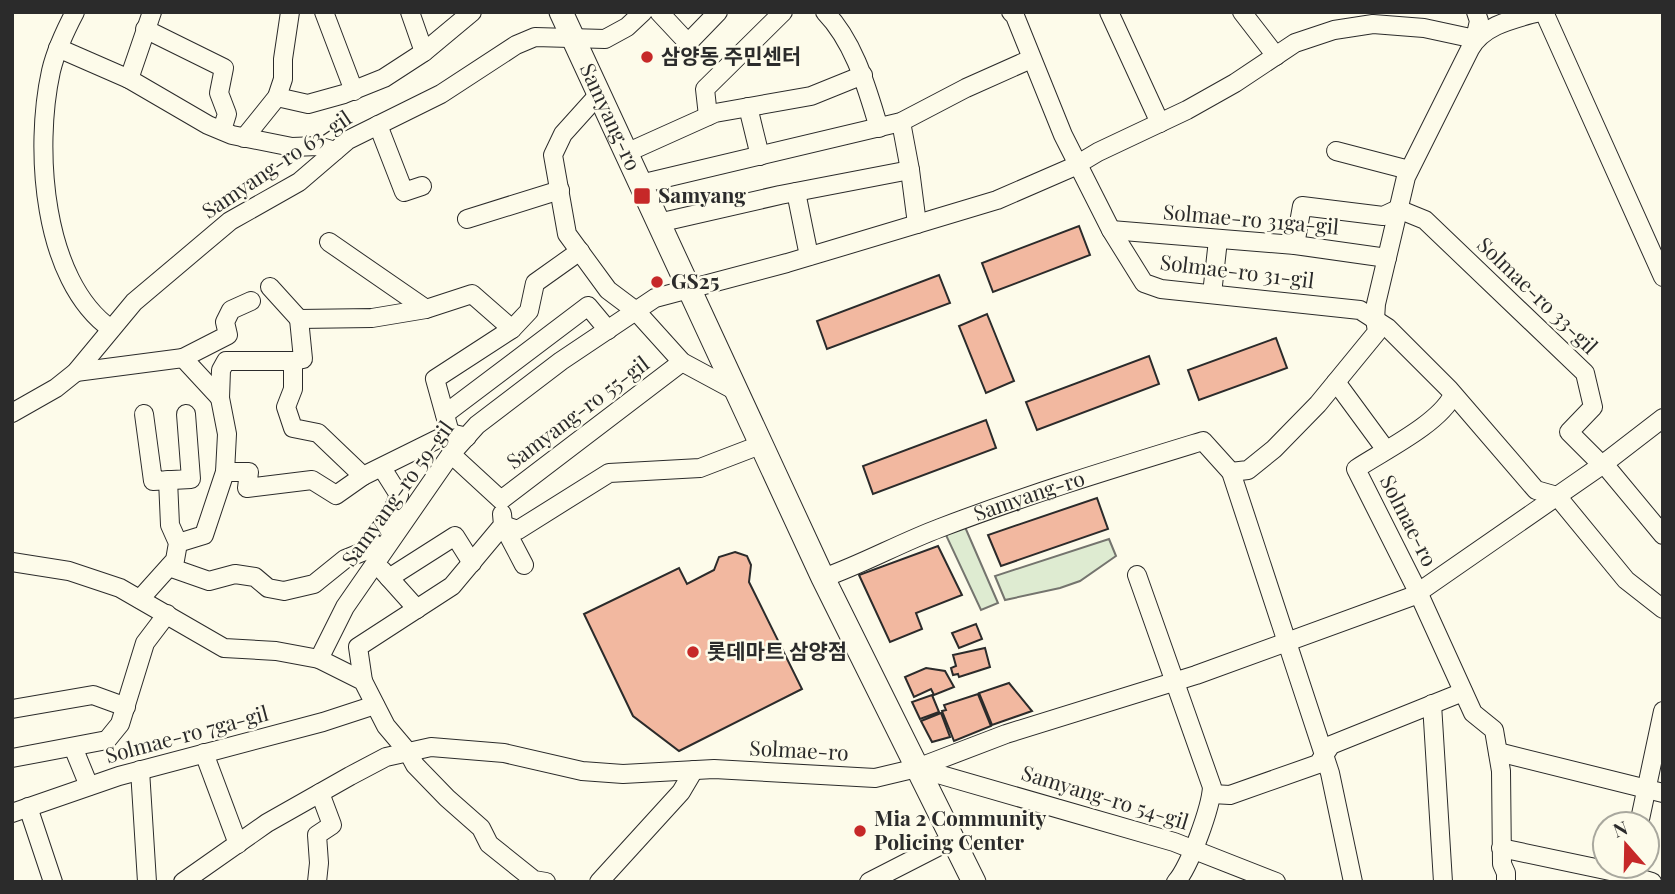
<svg xmlns="http://www.w3.org/2000/svg" width="1675" height="894" font-family="'Playfair Display','Noto Sans KR',serif">
	<style>
		.green { fill: #deebd1; stroke: #74746e; stroke-width: 2 }
		.building { fill: #f2b8a0; stroke: #2b2b2b; stroke-width: 2 }
		.lines { fill: none; stroke-linecap: round; stroke-linejoin: round }
		.street-casing { stroke: #2b2b2b; stroke-width: 20 }
		.secondary-casing { stroke: #2b2b2b; stroke-width: 25 }
		.street { stroke: #fdfbea; stroke-width: 18 }
		.secondary { stroke: #fdfbea; stroke-width: 23 }
		.poi-dot { fill: #c62828; stroke: #fdfbea; stroke-width: 2.5 }
		.labels { text-anchor: middle; stroke-width: 5; stroke-linejoin: round; paint-order: stroke }
		.poi-label { font-size: 21px; font-weight: bold; fill: #2b2b2b; stroke: #fdfbea; text-anchor: start }
		.street-label { font-size: 21px; fill: #2b2b2b; stroke: #fdfbea }
	</style>
	<rect width="100%" height="100%" fill="#fdfbea"/>
	<path class="green" d="M965,527L998,603L981,610L945,533Z
		M1109,539L1116,556L1080,581L1060,588L1005,600L995,576Z"/>
	<path class="building" d="M1079,226L1090,255L993,292L982,263Z
		M939,275L950,303L827,349L817,321Z
		M987,314L1014,381L986,393L959,326Z
		M1276,338L1287,368L1199,400L1188,370Z
		M1149,356L1159,384L1037,430L1026,402Z
		M986,420L996,448L873,494L863,466Z
		M1097,498L1108,529L1001,566L988,535Z
		M938,546L962,595L916,613L922,629L890,642L859,575Z
		M735,552L747,556L751,565L749,582L802,689L679,751L633,716L584,614L679,568L687,584L714,570L719,557Z
		M976,624L982,639L959,648L952,633Z
		M985,648L990,667L959,677L958,674L953,675L951,668L956,666L953,655Z
		M926,668L945,671L954,687L934,695L931,689L914,697L905,677Z
		M1009,683L1032,711L992,725L979,693Z
		M978,694L991,726L954,741L942,711L946,710L944,705Z
		M932,695L939,712L920,719L912,702Z
		M941,713L950,737L932,742L921,721Z"/>
	<g class="lines">
		<defs>
			<g id="street">
				<path d="M75,12C65,31 56,50 51,71C34,148 42,280 111,329"/>
				<path d="M324,12L354,91"/>
				<path d="M410,12L424,52"/>
				<path d="M659,12L688,43L718,12"/>
				<path d="M825,12C855,43 867,89 879,128"/>
				<path d="M1011,12L1015,16L1063,135L1111,230L1144,283L1161,289L1360,310L1388,328L1449,389L1536,490L1557,496L1626,580L1663,609"/>
				<path d="M1109,12L1160,123"/>
				<path d="M1242,12L1276,56"/>
				<path d="M1544,12L1663,277"/>
				<path d="M145,29L224,68L219,93L227,114L222,130"/>
				<path d="M58,48L129,79L208,125L232,135L292,147L318,146L335,151"/>
				<path d="M129,79L152,12"/>
				<path d="M599,94L563,134L553,155L567,234L608,290L636,311L682,362L734,390"/>
				<path d="M277,97L308,104L344,94L384,78L424,52L472,12"/>
				<path d="M748,107L760,156"/>
				<path d="M708,116L705,89L783,12"/>
				<path d="M901,122L910,170L917,224"/>
				<path d="M378,125L404,192L422,186"/>
				<path d="M244,138L277,97L283,79V59L290,12"/>
				<path d="M1336,151L1409,170"/>
				<path d="M626,153L715,113L811,96L863,75"/>
				<path d="M640,184L901,122L966,88L1031,59"/>
				<path d="M796,192L809,256"/>
				<path d="M467,219L560,190"/>
				<path d="M658,223L780,195L910,170"/>
				<path d="M1111,230L1295,245L1387,258"/>
				<path d="M329,242L426,309"/>
				<path d="M1295,245L1302,206L1383,216L1398,209L1425,220L1585,373L1593,407L1569,432L1602,465"/>
				<path d="M270,287L299,319L372,318L426,309L472,294L512,329"/>
				<path d="M1212,294L1218,240"/>
				<path d="M183,358L228,335L225,322L231,310L251,301"/>
				<path d="M293,361L303,359L299,319"/>
				<path d="M76,372L183,358L220,398"/>
				<path d="M1336,382L1386,450"/>
				<path d="M1453,395C1439,424 1383,451 1356,469L1418,592L1473,713L1494,730L1501,771L1502,864L1506,873V882"/>
				<path d="M12,413L56,388L76,372L134,302L230,221L299,182L348,140L441,94L516,45L535,37L605,39L627,27L643,12"/>
				<path d="M144,414L153,481L191,479L186,414"/>
				<path d="M445,414L588,306L608,330"/>
				<path d="M450,433L435,379L512,329L529,311L535,283L580,251"/>
				<path d="M451,454L501,500L682,362"/>
				<path d="M1604,464L1663,535"/>
				<path d="M225,472H249L247,488L312,480L336,495L363,476"/>
				<path d="M1231,472L1248,470L1274,449L1318,404L1377,332L1375,319L1376,304L1406,177L1470,49C1483,25 1514,19 1539,12"/>
				<path d="M503,525L518,530L609,473L700,468L760,445"/>
				<path d="M503,525L524,565"/>
				<path d="M178,543L204,535L225,472L227,434L220,398L221,370L226,361H293V389L286,407L293,428L318,433L363,476L450,433L467,437"/>
				<path d="M12,562L69,571L120,588L224,648L276,651L319,659L363,681L386,726L408,752L415,765L447,798L481,828L489,844L534,880L546,882"/>
				<path d="M169,567L209,581L235,574L255,577L268,588L284,591L314,584L345,559L370,549L381,540L399,495L382,468"/>
				<path d="M382,570L417,609"/>
				<path d="M1137,575L1212,787C1211,807 1190,866 1176,882"/>
				<path d="M389,578L455,536L472,563"/>
				<path id="s1" d="M823,578C863,564 900,543 940,528C1026,495 1115,468 1203,441L1231,472L1330,773L1353,882"/>
				<path d="M140,599L175,560L178,543L170,525L168,480"/>
				<path d="M319,659L345,607L451,454L477,425L561,361L655,298L787,263L997,200L1073,167L1098,152L1187,110L1235,83L1295,43L1334,30L1373,24L1424,28L1475,39L1479,21L1476,12"/>
				<path d="M363,681L358,647L452,586L503,525L502,514"/>
				<path d="M1432,704L1443,882"/>
				<path d="M12,709L93,695L126,707"/>
				<path d="M73,747L89,786"/>
				<path d="M1498,752L1663,793"/>
				<path d="M204,753L238,844"/>
				<path d="M12,758L107,740L120,724L145,643L167,614"/>
				<path d="M917,768L1174,842L1276,882"/>
				<path d="M140,770L147,882"/>
				<path d="M1212,794L1230,795L1318,764L1331,745L1463,692"/>
				<path d="M28,807L53,882"/>
				<path d="M12,813L119,776L323,722L375,705"/>
				<path d="M1639,824L1663,711"/>
				<path d="M1501,848L1629,875L1652,882"/>
				<path d="M183,882L267,823L350,776L386,757L431,747L504,753L582,771L623,774L714,769L875,778L917,768L1006,734L1196,675L1413,596L1602,465L1663,418"/>
				<path d="M317,882L319,863L317,835L332,825L320,793"/>
				<path d="M599,882L681,792L694,770"/>
				<path d="M869,882L953,839"/>
			</g>
			<g id="secondary">
				<path id="s2" d="M561,12L823,578L974,882"/>
			</g>
		</defs>
		<use href="#street" class="street-casing"/>
		<use href="#secondary" class="secondary-casing"/>
		<use href="#street" class="street"/>
		<use href="#secondary" class="secondary"/>
	</g>
	<g class="poi-dot">
		<circle cx="647" cy="57" r="7"/>
		<rect x="633" y="187" width="18" height="18" rx="3.5"/>
		<circle cx="657" cy="282" r="7"/>
		<circle cx="693" cy="652" r="7"/>
		<circle cx="860" cy="831" r="7"/>
	</g>
	<g class="labels">
		<g class="poi-label">
			<text x="661" y="64">삼양동 주민센터</text>
			<text x="658" y="203">Samyang</text>
			<text x="671" y="289">GS25</text>
			<text x="707" y="659">롯데마트 삼양점</text>
			<text x="874" y="826">Mia 2 Community<tspan x="874" dy="24">Policing Center</tspan></text>
		</g>
		<g class="street-label">
			<text dy="7" stroke="none"><textPath href="#s2" startOffset="116">Samyang-ro</textPath></text>
			<text transform="translate(277 165) rotate(-34)" y="7">Samyang-ro 63-gil</text>
			<text transform="translate(1251 220) rotate(5)" y="7">Solmae-ro 31ga-gil</text>
			<text transform="translate(1237 272) rotate(7)" y="7">Solmae-ro 31-gil</text>
			<text transform="translate(1537 296) rotate(44)" y="7">Solmae-ro 33-gil</text>
			<text transform="translate(578 413) rotate(-37)" y="7">Samyang-ro 55-gil</text>
			<text transform="translate(398 494) rotate(-54)" y="7">Samyang-ro 59-gil</text>
			<text dy="7" stroke="none"><textPath href="#s1" startOffset="222">Samyang-ro</textPath></text>
			<text transform="translate(1408 521) rotate(63)" y="7">Solmae-ro</text>
			<text transform="translate(187 735) rotate(-15)" y="7">Solmae-ro 7ga-gil</text>
			<text transform="translate(799 751) rotate(3)" y="7">Solmae-ro</text>
			<text transform="translate(1105 798) rotate(17)" y="7">Samyang-ro 54-gil</text>
		</g>
	</g>
	<rect width="1675" height="894" fill="none" stroke="#2b2b2b" stroke-width="28"/>
	<g transform="translate(1626 845) rotate(340)"><circle r="33" fill="#fdfbea" stroke="#a9a89e" stroke-width="2"/>
	<path d="M0-5L12 26L0 18L-12 26Z" fill="#c62828"/>
	<text y="-10" font-size="19" font-weight="bold" text-anchor="middle" fill="#2b2b2b">N</text>
	</g>
</svg>
